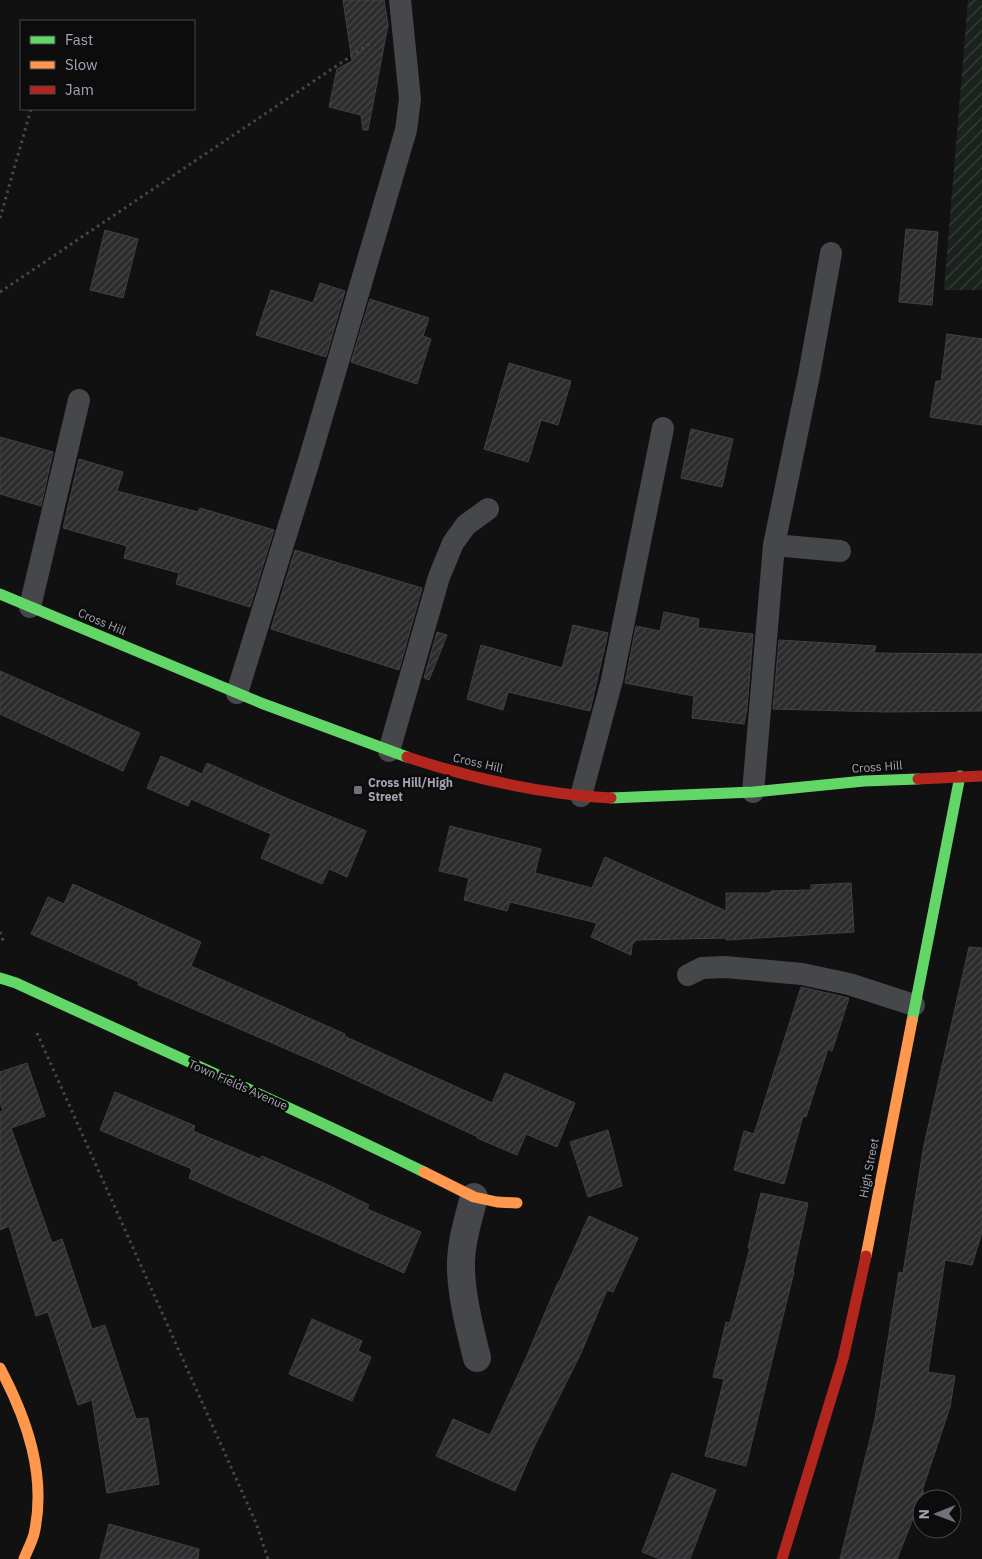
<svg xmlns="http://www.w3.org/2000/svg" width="982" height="1559" font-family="'IBM Plex Sans',sans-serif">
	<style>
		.garden { fill: url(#garden-furrows) }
		.building { fill: url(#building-hatch); stroke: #414146 }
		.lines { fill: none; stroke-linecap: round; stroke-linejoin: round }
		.path { stroke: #47474c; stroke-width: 3; stroke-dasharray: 2.5 4; stroke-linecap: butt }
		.lane { stroke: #46474a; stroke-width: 22 }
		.street { stroke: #46474a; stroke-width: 28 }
		.fast { stroke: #63d668; stroke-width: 11 }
		.slow { stroke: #ff974d; stroke-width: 11 }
		.jam { stroke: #b3261e; stroke-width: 11 }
		.poi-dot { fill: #70717b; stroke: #0c0c0d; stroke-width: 2 }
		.labels { text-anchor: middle; stroke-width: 5; stroke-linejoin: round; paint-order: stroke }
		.street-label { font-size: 12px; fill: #a3a5b3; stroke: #0c0c0d }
		.poi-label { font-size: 12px; font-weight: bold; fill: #a3a5b3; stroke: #0c0c0d; text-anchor: start }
	</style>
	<defs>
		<pattern id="garden-furrows" width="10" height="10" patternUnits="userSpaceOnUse" patternTransform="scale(1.25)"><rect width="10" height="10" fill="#1b221d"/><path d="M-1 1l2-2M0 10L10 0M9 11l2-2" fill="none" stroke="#393f3b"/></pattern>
		<pattern id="building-hatch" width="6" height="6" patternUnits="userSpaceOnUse" patternTransform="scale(1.25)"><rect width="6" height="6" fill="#2c2c2d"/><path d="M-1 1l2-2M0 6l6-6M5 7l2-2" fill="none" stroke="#474849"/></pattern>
	</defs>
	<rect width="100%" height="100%" fill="#111112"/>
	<path class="garden" d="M968,0H982V290H944Z"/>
	<path class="building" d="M343,0H384L388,25L368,130H363L361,115L329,107L337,69L352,61Z
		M906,229L938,232L932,305L899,302Z
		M105,230L138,239L123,298L90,290Z
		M320,283L345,291L326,357L256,335L271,290L313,303Z
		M370,299L429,318L423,336L431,339L417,384L351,362Z
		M947,334L982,339V425L930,417L936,381H941Z
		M509,363L571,381L558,425L541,420L528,462L484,449Z
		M691,429L733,439L722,487L681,478Z
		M0,437L53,452L41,506L0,494Z
		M79,459L123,472L117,491L198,512L200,508L274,530L250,607L176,584L179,573L124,558L127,546L63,528Z
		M295,550L422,588L399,670L271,629Z
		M664,612L699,619L698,628L753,634L747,709L744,724L692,718L694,696L625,683L636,626L660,631Z
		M573,625L608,633L590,711L508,692L503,710L467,699L481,645L562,668Z
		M437,632L447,635L429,680L424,678Z
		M779,640L876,646L874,653L982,654V711L885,712L773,709Z
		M0,671L140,733L123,771L0,714Z
		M161,756L202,774L207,763L286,798L366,831L347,877L329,869L322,884L261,858L271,834L191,799L188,806L147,788Z
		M450,826L541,849L535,873L592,888L605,857L726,911V893H771V891L811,890V885L851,883L854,932L726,940V938L636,940L632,945L631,955L591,937L597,923L510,902L507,911L464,900L469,878L439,871Z
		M73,884L201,942L191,966L345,1034L344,1036L492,1103L505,1073L575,1103L557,1147L526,1134L517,1155L477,1138L478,1137L330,1068L138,985L139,982L31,934L48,897L64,904Z
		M969,947L982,948V1232L972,1265L945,1260L928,1372L955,1376L950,1407L922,1491H924L897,1559H840L875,1419L899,1272L903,1273L924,1145Z
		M801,987L849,998L832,1051L828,1049L806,1117L803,1116L784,1184L734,1170L744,1131L754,1134Z
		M27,1063L45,1116L11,1128L52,1243L62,1239L92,1329L105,1325L136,1419L148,1418L159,1484L107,1493L92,1400L78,1405L48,1312L36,1316L9,1226L0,1230V1112L3,1111L0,1102V1072Z
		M115,1092L195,1126L193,1131L260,1159L262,1156L328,1185L369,1205L367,1209L421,1232L404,1273L189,1178L192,1169L100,1130Z
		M608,1130L622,1186L588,1197L570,1142Z
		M761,1193L808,1203L793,1272H794L746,1466L705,1456L724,1379L713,1377L726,1322L730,1323L750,1248H748Z
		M589,1216L638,1238L613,1292L607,1290L581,1353L533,1449L515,1491L436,1456L453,1419L490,1435L526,1358L558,1282H559Z
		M312,1319L362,1341L358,1351L371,1357L352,1401L289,1374Z
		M672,1473L716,1490L690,1559H660L642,1552Z
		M109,1524L199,1549L198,1559H100Z"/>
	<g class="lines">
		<path class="path" d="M0,218L31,109
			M0,292L372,42
			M0,932L4,943
			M37,1033L256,1523L268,1559"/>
		<path class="lane" d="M774,545L840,551
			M30,607L79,400
			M237,693L308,464L406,130L410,99L400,0
			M389,751L439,577L453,543L466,525L488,509
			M753,792L774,545L809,375L831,253
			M581,796L612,680L663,428
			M688,975L702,968L725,967L802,974L849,984L914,1005"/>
		<path class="street" d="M474,1197C468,1220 460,1245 461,1270C462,1299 470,1329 477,1358"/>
		<path class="fast" d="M0,594L261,703L407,757
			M611,798L753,792L864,781L918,779
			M0,978L16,983C152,1046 290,1106 424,1172
			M912,1021L960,776"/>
		<path class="slow" d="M424,1172L474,1197L497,1202L517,1203
			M866,1256L912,1021
			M0,1368C27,1419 47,1476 34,1534C32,1542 27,1551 24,1559"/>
		<path class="jam" d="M407,757C473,779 542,794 611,798
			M918,779L982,776
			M782,1559L843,1359L866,1256"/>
	</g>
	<rect class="poi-dot" x="353" y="785" width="10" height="10" rx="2.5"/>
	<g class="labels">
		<g class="street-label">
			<text transform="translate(102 622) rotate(23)" y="4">Cross Hill</text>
			<text transform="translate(478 763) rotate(13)" y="4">Cross Hill</text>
			<text transform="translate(877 767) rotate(-4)" y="4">Cross Hill</text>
			<text transform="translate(238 1085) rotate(24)" y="4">Town Fields Avenue</text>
			<text transform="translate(869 1168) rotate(-79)" y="4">High Street</text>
		</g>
		<g class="poi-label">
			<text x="368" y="787">Cross Hill/High<tspan x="368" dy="14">Street</tspan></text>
		</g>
	</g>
	<rect x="20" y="20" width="175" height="90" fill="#0c0c0d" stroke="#48494f"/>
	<rect x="30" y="36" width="25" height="8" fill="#63d668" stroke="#48494f"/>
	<text x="65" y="45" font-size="15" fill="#a3a5b3">Fast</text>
	<rect x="30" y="61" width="25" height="8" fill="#ff974d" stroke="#48494f"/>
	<text x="65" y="70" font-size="15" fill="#a3a5b3">Slow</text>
	<rect x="30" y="86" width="25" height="8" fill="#b3261e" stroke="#48494f"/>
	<text x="65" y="95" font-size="15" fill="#a3a5b3">Jam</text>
	<g transform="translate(937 1514) rotate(269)"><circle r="24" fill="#0c0c0d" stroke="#48494f"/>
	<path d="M0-4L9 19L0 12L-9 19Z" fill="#70717b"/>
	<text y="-8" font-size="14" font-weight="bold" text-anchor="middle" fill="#a3a5b3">N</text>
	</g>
</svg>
